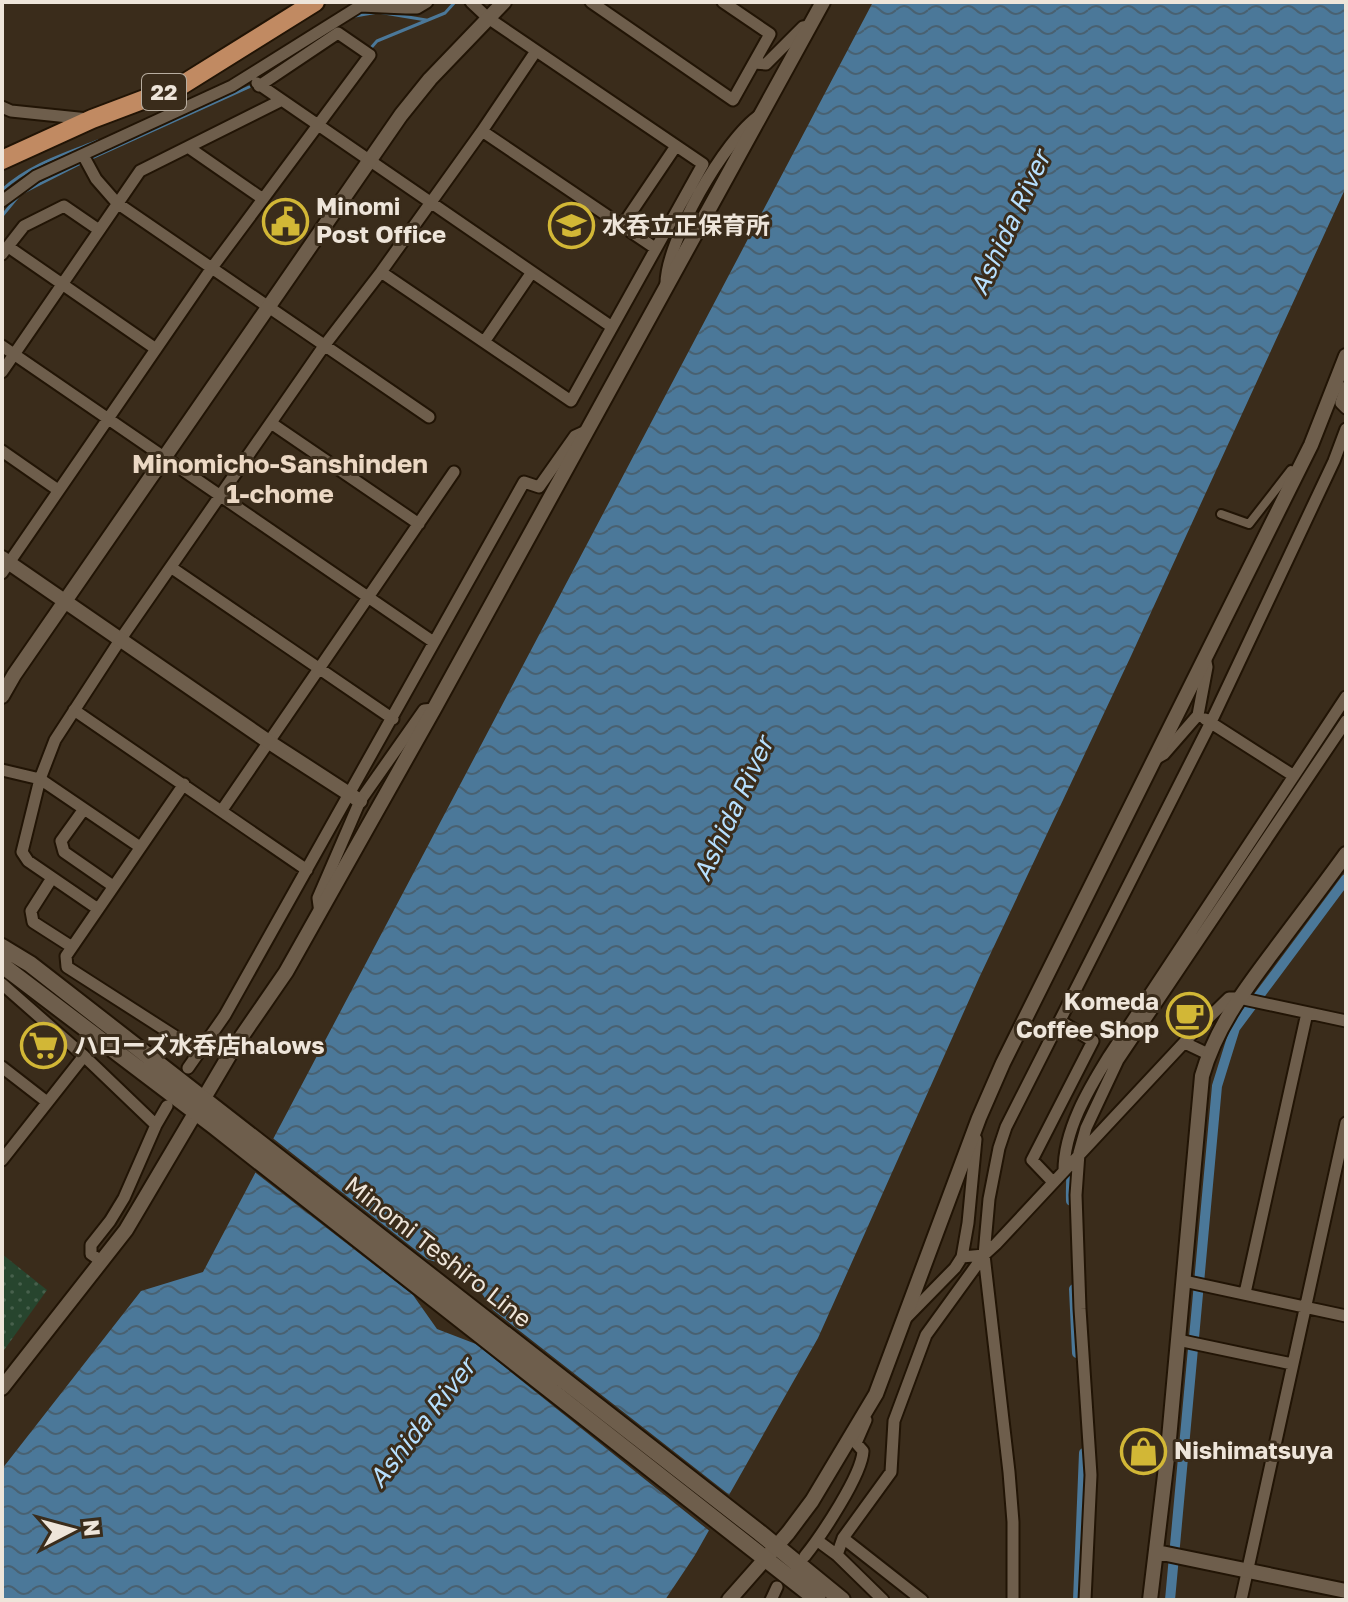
<svg xmlns="http://www.w3.org/2000/svg" width="1348" height="1602" font-family="'Golos Text','Noto Sans JP',sans-serif">
	<style>
		.park { fill: url(#park-dots) }
		.water { fill: url(#water-waves) }
		.pier { fill: #3a2c1b }
		.lines { fill: none; stroke-linecap: round; stroke-linejoin: round }
		.stream { stroke: #4b7899; stroke-width: 3 }
		.canal { stroke: #4b7899; stroke-width: 10 }
		.pedestrian-casing { stroke: #211405; stroke-width: 12 }
		.minor-casing { stroke: #211405; stroke-width: 15 }
		.tertiary-casing { stroke: #211405; stroke-width: 18 }
		.secondary-casing { stroke: #211405; stroke-width: 20 }
		.primary-casing { stroke: #211405; stroke-width: 22 }
		.pedestrian { stroke: #6e5e4c; stroke-width: 8 }
		.minor { stroke: #6e5e4c; stroke-width: 11 }
		.tertiary { stroke: #6e5e4c; stroke-width: 14 }
		.secondary { stroke: #6e5e4c; stroke-width: 16 }
		.primary { stroke: #c18a62; stroke-width: 18 }
		.labels { text-anchor: middle; stroke-width: 6; stroke-linejoin: round; paint-order: stroke }
		.shield { fill: #3a2c1b; stroke: #b8aea1; stroke-width: 2 }
		.shield-label { font-size: 22px; font-weight: bold; fill: #eee5da }
		.poi-label { font-size: 24px; font-weight: bold; fill: #eee5da; stroke: #3a2c1b; text-anchor: start }
		.street-label { font-size: 24px; fill: #eee5da; stroke: #3a2c1b }
		.water-label { font-size: 26px; font-style: italic; fill: #b6dffe; stroke: #3a2c1b }
		.neighbourhood-label { font-size: 26px; font-weight: bold; fill: #ebd8c4; stroke: #3a2c1b }
	</style>
	<defs>
		<pattern id="park-dots" width="8" height="8" patternUnits="userSpaceOnUse" patternTransform="scale(2)"><rect width="8" height="8" fill="#27452e"/><path d="M2 2h.1M6 6h.1" fill="none" stroke="#47604c" stroke-width="1.8" stroke-linecap="round"/></pattern>
		<pattern id="water-waves" width="16" height="10" patternUnits="userSpaceOnUse" patternTransform="scale(2)"><rect width="16" height="10" fill="#4b7899"/><path d="M0 5q4-4 8 0t8 0" fill="none" stroke="#496171"/></pattern>
	</defs>
	<rect width="100%" height="100%" fill="#3a2c1b"/>
	<path class="park" d="M2,1254L47,1290L2,1353Z"/>
	<path class="water" d="M873,2H1346V187L1131,656L979,978L818,1338L695,1555L665,1600H2V1469L141,1291L203,1272Z"/>
	<path class="pier" d="M270,1136L427,1259L468,1273L493,1310L732,1497L712,1533L476,1344L437,1329L413,1295L252,1170Z"/>
	<g class="lines">
		<path class="stream" d="M355,16L378,12L426,20
			M370,49L377,41L445,13L455,2
			M285,62L321,37
			M92,158L249,87
			M2,190C29,165 65,154 98,141
			M2,216L20,194L79,164"/>
		<path class="canal" d="M1193,939L1252,849
			M1071,1201C1070,1160 1075,1131 1093,1093
			M1074,1289L1077,1353
			M1078,1600L1084,1453
			M1170,1600L1217,1086L1235,1028L1346,879"/>
		<defs>
			<path id="pedestrian" d="M1221,514L1249,524L1291,470L1297,473"/>
			<path id="minor" d="M591,2L733,100L770,34L723,2
				M754,63L766,64L803,27L809,26
				M257,83L612,327
				M2,107L11,111L88,119
				M482,131L536,51
				M188,147L263,199
				M83,155L96,179L117,203L429,417
				M2,201L36,176L232,86L360,6L406,8H417L427,2
				M622,226L676,146
				M10,248L156,349
				M2,254L24,226L64,206L99,230
				M381,272L571,401L703,164L488,18L471,2
				M666,285C665,243 725,138 760,115
				M484,342L532,272
				M2,346L432,641
				M2,372L140,171L280,101
				M1346,387L1341,403L1346,408
				M271,423L419,524
				M2,451L58,490
				M172,568L393,719
				M2,573L211,269L370,55L338,33L259,86
				M74,710L307,870
				M1205,719L1294,776
				M1157,758L1164,754L1198,715L1207,667L1205,657
				M2,770L40,779L140,847
				M184,784L66,956L67,967L198,1051
				M84,809L61,841L64,852L113,886
				M222,810L454,472
				M52,878L31,911L33,922L72,947
				M98,909L28,861L22,852L40,779L55,740L120,640L324,346L381,272L482,131L655,248
				M320,913L318,898L360,801L424,710L434,709
				M2,984L84,1056L156,1125L124,1198L110,1221L91,1245V1254L101,1261
				M1185,1043L1208,1054
				M2,1067L47,1102
				M188,1068L225,1015L524,482L539,487L575,436L586,431
				M156,1125L167,1106
				M2,1160L84,1056
				M1064,1171C1064,1130 1088,1090 1109,1056L1346,697
				M1053,1182L1032,1160L1093,1041L1060,1021
				M962,1257L968,1223L976,1139
				M1184,1281L1346,1316
				M1245,1293L1307,1013
				M907,1317L955,1268L962,1257L984,1255L996,1244L1194,1032L1229,998H1239L1346,1021
				M1178,1340L1292,1364
				M843,1538L922,1600
				M818,1541L837,1555L883,1600
				M837,1555L843,1538L891,1472L894,1421L926,1335L984,1255
				M805,1556C821,1536 862,1475 863,1451L856,1443L866,1420
				M771,1600L777,1587
				M1013,1600V1522L1009,1472L984,1255L989,1199L999,1148L1006,1127L1211,722L1334,461L1346,429
				M1085,1600L1091,1475L1080,1309L1076,1195L1079,1153L1086,1128L1118,1060L1346,721
				M1241,1600L1346,1123"/>
			<path id="tertiary" d="M2,558L269,742L360,801
				M2,696L14,675L401,115L430,79L504,2
				M2,1388L126,1230L233,1049L286,972L434,709L823,2
				M1157,1552L1346,1591
				M729,1600L788,1533L812,1501L876,1394L979,1118L1003,1063L1311,445L1346,356
				M1150,1600L1168,1450L1202,1076C1216,1027 1245,989 1276,948C1299,917 1323,886 1346,854"/>
			<path id="secondary" d="M2,947L30,964L120,1034L760,1533L842,1600
				M2,965L214,1126L818,1600"/>
			<path id="primary" d="M2,160L92,119L182,85L315,2"/>
		</defs>
		<use href="#pedestrian" class="pedestrian-casing"/>
		<use href="#minor" class="minor-casing"/>
		<use href="#tertiary" class="tertiary-casing"/>
		<use href="#secondary" class="secondary-casing"/>
		<use href="#primary" class="primary-casing"/>
		<use href="#pedestrian" class="pedestrian"/>
		<use href="#minor" class="minor"/>
		<use href="#tertiary" class="tertiary"/>
		<use href="#secondary" class="secondary"/>
		<use href="#primary" class="primary"/>
	</g>
	<defs>
		<symbol id="civic-ring" viewBox="-11 -11 22 22"><circle r="9.5" fill="#3a2c1b" stroke="#d2b736" stroke-width="1.5"/><path d="M-.6-6.5H3V-4.5H.6V-3L4-1V1h2V6H-6V1h2V-1L-.6-3ZM-1.2 2.5V6h2.4V2.5Z" fill="#d2b736"/></symbol>
		<symbol id="school-ring" viewBox="-11 -11 22 22"><circle r="9.5" fill="#3a2c1b" stroke="#d2b736" stroke-width="1.5"/><path d="M0-5L7-2L0 1L-7-2ZM-4 1L0 2.5L4 1V4Q0 6-4 4Z" fill="#d2b736"/></symbol>
		<symbol id="cafe-ring" viewBox="-11 -11 22 22"><circle r="9.5" fill="#3a2c1b" stroke="#d2b736" stroke-width="1.5"/><path d="M-5.5-4.5H6V0H3Q3 3.5 0 3.5H-2.5Q-5.5 3.5-5.5 0ZM3-3.2v2h1.7v-2ZM-6 4.5H4V6H-6Z" fill="#d2b736"/></symbol>
		<symbol id="supermarket-ring" viewBox="-11 -11 22 22"><circle r="9.5" fill="#3a2c1b" stroke="#d2b736" stroke-width="1.5"/><path d="M-6-5.5h2.5l.6 2H6L4.5 2H-2.5L-4.4-4H-6ZM-1.5 3.2a1.3 1.3 0 1 0 .1 0ZM3 3.2a1.3 1.3 0 1 0 .1 0Z" fill="#d2b736"/></symbol>
		<symbol id="shop-ring" viewBox="-11 -11 22 22"><circle r="9.5" fill="#3a2c1b" stroke="#d2b736" stroke-width="1.5"/><path d="M-5-2.5h2.3a2.7 3.5 0 0 1 5.4 0H5L5.5 6h-11ZM-1.5-2.5h3a1.5 2.3 0 0 0-3 0Z" fill="#d2b736"/></symbol>
	</defs>
	<g fill-rule="evenodd">
		<use href="#civic-ring" x="260" y="196" width="51" height="51"/>
		<use href="#school-ring" x="546" y="200" width="51" height="51"/>
		<use href="#cafe-ring" x="1164" y="990" width="51" height="51"/>
		<use href="#supermarket-ring" x="18" y="1020" width="51" height="51"/>
		<use href="#shop-ring" x="1118" y="1426" width="51" height="51"/>
	</g>
	<g class="labels">
		<rect class="shield" x="142" y="74" width="44" height="36" rx="6"/>
		<g class="shield-label">
			<text x="164" y="100">22</text>
		</g>
		<g class="poi-label">
			<text x="316" y="215">Minomi<tspan x="316" dy="28">Post Office</tspan></text>
			<text x="602" y="234">水呑立正保育所</text>
			<text x="1159" y="1010" text-anchor="end">Komeda<tspan x="1159" dy="28">Coffee Shop</tspan></text>
			<text x="74" y="1054">ハローズ水呑店halows</text>
			<text x="1174" y="1459">Nishimatsuya</text>
		</g>
		<g class="street-label">
			<text transform="translate(438 1252) rotate(38)" y="8">Minomi Teshiro Line</text>
		</g>
		<g class="water-label">
			<text transform="translate(1010 223) rotate(-65)" y="9">Ashida River</text>
			<text transform="translate(733 809) rotate(-65)" y="9">Ashida River</text>
			<text transform="translate(422 1423) rotate(-52)" y="9">Ashida River</text>
		</g>
		<g class="neighbourhood-label">
			<text x="280" y="473">Minomicho-Sanshinden<tspan x="280" dy="30">1-chome</tspan></text>
		</g>
	</g>
	<rect width="1348" height="1602" fill="none" stroke="#eee5da" stroke-width="8"/>
	<g transform="translate(72 1530) rotate(84)" stroke="#3a2c1b" stroke-width="6" paint-order="stroke">
	<path d="M0-6L14 30L0 20L-14 30Z" fill="#eee5da"/>
	<text y="-12" font-size="22" font-weight="bold" text-anchor="middle" fill="#eee5da">N</text>
	</g>
</svg>
